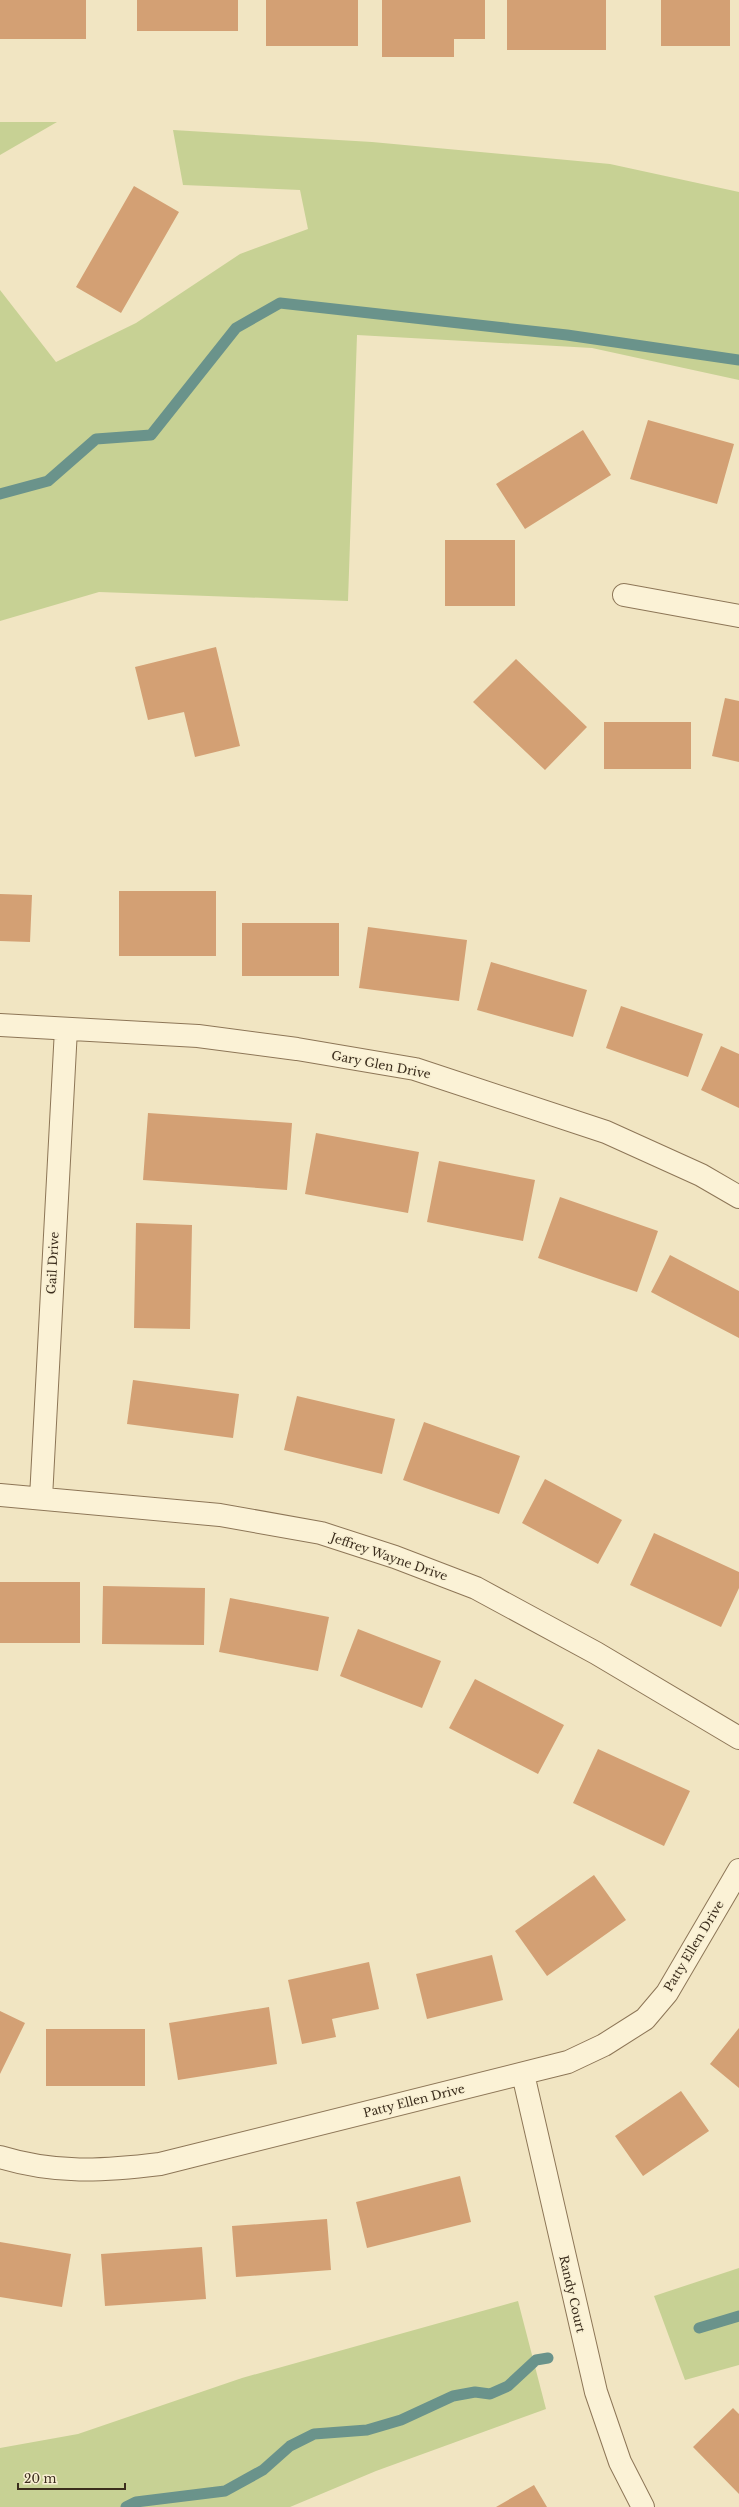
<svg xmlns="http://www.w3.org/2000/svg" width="739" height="2507" font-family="'Libre Baskerville',serif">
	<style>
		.green { fill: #c7d194 }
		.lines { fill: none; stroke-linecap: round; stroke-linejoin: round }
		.stream { stroke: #6a938b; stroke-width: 11 }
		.building { fill: #d3a074 }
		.minor-casing { stroke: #8d7657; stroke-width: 24 }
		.minor { stroke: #fbf2d6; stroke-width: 22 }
		.labels { text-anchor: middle; stroke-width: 3; stroke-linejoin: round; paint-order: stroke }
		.street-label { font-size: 12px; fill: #3b2d1d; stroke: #f8efd2 }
	</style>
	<rect width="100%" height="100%" fill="#f1e5c2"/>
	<path class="green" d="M0,122H57L0,155Z
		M173,130L372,142L610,164L739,192V380L592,348L357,335L348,601L99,592L0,621V290L56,362L136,323L240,254L308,229L300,190L183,185Z
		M739,2268V2365L685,2380L654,2296Z
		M518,2301L546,2409L376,2471L290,2507H0V2448L78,2434L242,2378Z"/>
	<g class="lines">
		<path class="stream" d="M0,494L48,481L96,439L151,435L236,328L280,303L567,335L739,360
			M699,2328L739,2316
			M126,2507L136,2502L225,2491L263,2470L290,2446L314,2434L367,2430L401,2420L453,2396L475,2392L490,2394L508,2386L536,2360L548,2358"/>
	</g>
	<path class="building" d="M0,0H86V39H0Z
		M137,0H238V31H137Z
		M266,0H358V46H266Z
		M382,0H485V39H454V57H382Z
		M507,0H606V50H507Z
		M661,0H730V46H661Z
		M134,186L179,212L121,313L76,287Z
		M648,420L734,444L717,504L630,479Z
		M583,430L611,475L525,529L496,484Z
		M445,540H515V606H445Z
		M216,647L240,746L195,757L184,712L148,720L135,667Z
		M516,659L587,727L545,770L473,702Z
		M725,698L739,701V762L712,756Z
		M604,722H691V769H604Z
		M119,891H216V956H119Z
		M0,894L32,895L30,942L0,941Z
		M242,923H339V976H242Z
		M368,927L467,940L459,1001L359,988Z
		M491,962L587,990L573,1037L477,1010Z
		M621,1006L703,1034L688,1077L606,1048Z
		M721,1046L739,1054V1108L701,1090Z
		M148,1113L292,1123L287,1190L143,1180Z
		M316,1133L419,1152L408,1213L305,1194Z
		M439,1161L535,1180L523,1241L427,1222Z
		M560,1197L658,1231L637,1292L538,1258Z
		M136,1223L192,1225L190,1329L134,1328Z
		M670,1255L739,1291V1338L651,1292Z
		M133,1380L239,1394L233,1438L127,1424Z
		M297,1396L395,1419L382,1474L284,1450Z
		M424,1422L520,1456L499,1514L403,1480Z
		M545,1479L622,1520L598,1564L522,1523Z
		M654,1533L739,1572V1588L721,1627L630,1585Z
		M0,1582H80V1643H0Z
		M103,1586L205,1588L204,1645L102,1644Z
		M230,1598L329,1617L318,1671L219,1652Z
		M358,1629L441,1661L422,1708L340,1676Z
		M475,1679L564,1725L538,1774L449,1728Z
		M598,1749L690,1791L664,1846L573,1803Z
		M594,1875L626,1920L547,1976L515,1931Z
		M492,1955L503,2000L427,2019L416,1974Z
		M369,1962L379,2009L332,2019L336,2037L302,2044L288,1980Z
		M269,2007L277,2064L178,2080L169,2023Z
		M0,2011L25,2023L0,2074Z
		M739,2028V2088L710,2064Z
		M46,2029H145V2086H46Z
		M681,2091L709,2131L643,2176L615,2136Z
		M460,2176L471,2222L367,2248L356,2202Z
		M327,2219L331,2270L236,2277L232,2226Z
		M0,2242L71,2254L62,2307L0,2297Z
		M202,2247L206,2299L105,2306L101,2254Z
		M733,2408L739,2414V2494L693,2447Z
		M534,2485L547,2507H496Z"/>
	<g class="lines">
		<defs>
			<path id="minor" d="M624,595L739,616
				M0,1025L198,1036L297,1049L415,1069L606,1132L701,1175L739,1197
				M0,1495L220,1515L321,1533L395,1557L476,1588L596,1653L739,1738
				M41,1498L66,1029
				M523,2074L596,2392L620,2462L643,2507
				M0,2157C55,2174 103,2171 160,2164L568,2062L604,2045L645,2019L667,1993L739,1870"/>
		</defs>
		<use href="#minor" class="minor-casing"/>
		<use href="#minor" class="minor"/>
	</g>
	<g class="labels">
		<g class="street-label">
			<text transform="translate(381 1065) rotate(11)" y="4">Gary Glen Drive</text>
			<text transform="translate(53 1263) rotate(-87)" y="4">Gail Drive</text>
			<text transform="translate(389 1557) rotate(19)" y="4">Jeffrey Wayne Drive</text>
			<text transform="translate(694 1946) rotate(-59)" y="4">Patty Ellen Drive</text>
			<text transform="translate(414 2101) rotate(-14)" y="4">Patty Ellen Drive</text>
			<text transform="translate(572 2294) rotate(77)" y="4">Randy Court</text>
		</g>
	</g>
	<path d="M18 2483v6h107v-6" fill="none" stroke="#3b2d1d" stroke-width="2"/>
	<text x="24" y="2483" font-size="12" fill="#3b2d1d" stroke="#f8efd2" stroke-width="3" paint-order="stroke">20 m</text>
</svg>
